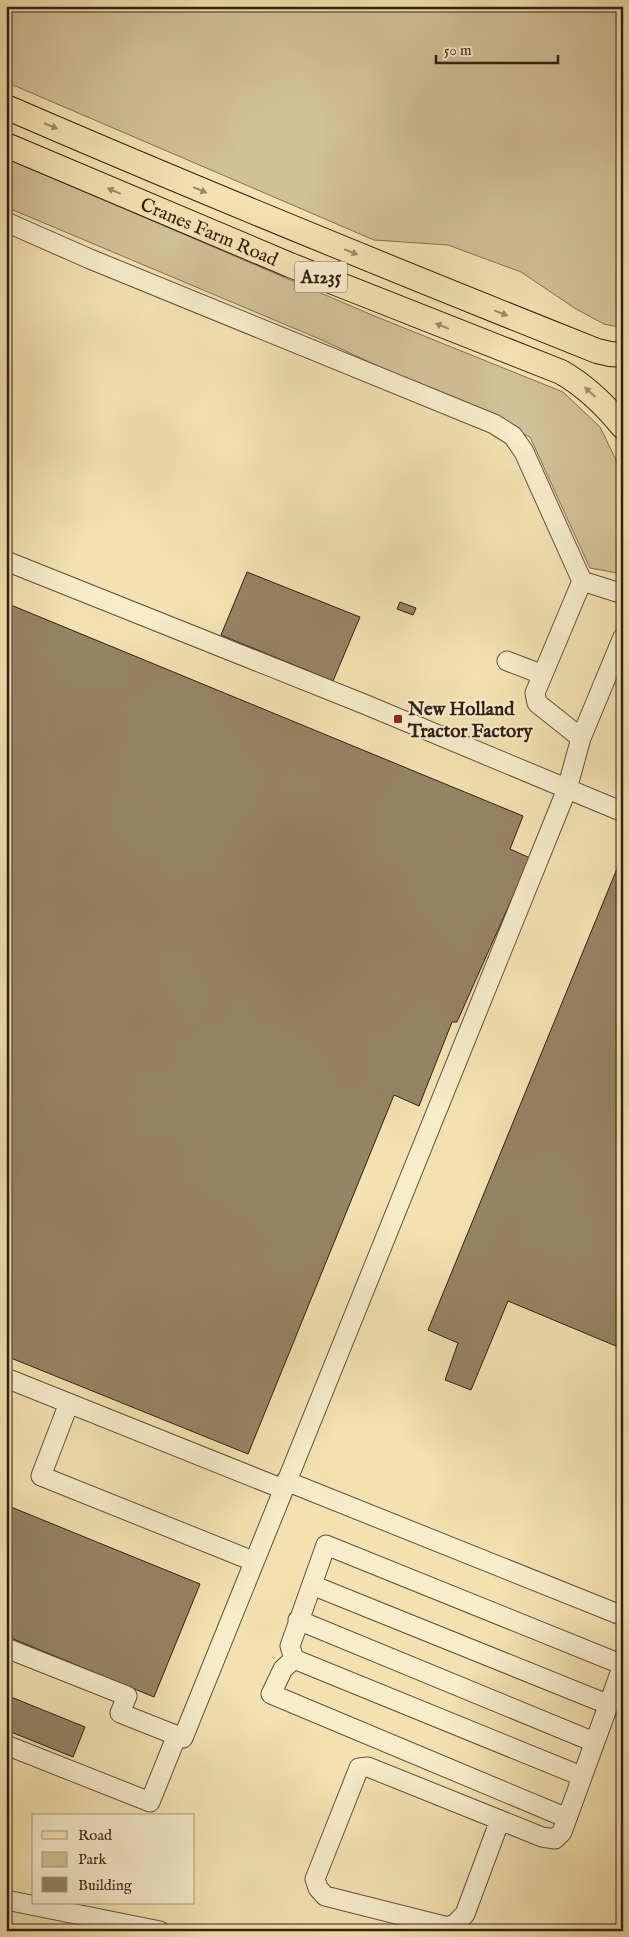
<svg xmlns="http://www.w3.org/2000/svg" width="629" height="1937" font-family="'IM FELL English',serif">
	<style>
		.green { fill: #d2c196; stroke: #827056 }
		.water { fill: #b1a07c; stroke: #7e6c53 }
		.building { fill: #968466; stroke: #311f16 }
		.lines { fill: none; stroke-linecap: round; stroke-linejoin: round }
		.minor-casing { stroke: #62503c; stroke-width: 21 }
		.major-casing { stroke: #311f16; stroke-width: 26 }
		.minor { stroke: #f7eccc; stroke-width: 19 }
		.major { stroke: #f3e2b0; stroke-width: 24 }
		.oneway { fill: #9c8a6b }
		.poi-dot { fill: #8f2418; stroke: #f7eccc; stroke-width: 2 }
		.labels { text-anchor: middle; stroke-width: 4; stroke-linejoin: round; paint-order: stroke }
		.shield { fill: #f7eccc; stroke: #6c5c4d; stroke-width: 1 }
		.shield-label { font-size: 18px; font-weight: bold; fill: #311f16 }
		.street-label { font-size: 19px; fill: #311f16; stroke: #f7eccc }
		.poi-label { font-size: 19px; font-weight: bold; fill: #311f16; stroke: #f7eccc; text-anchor: start }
	</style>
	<rect width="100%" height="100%" fill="#f3e2b0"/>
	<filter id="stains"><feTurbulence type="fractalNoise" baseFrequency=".004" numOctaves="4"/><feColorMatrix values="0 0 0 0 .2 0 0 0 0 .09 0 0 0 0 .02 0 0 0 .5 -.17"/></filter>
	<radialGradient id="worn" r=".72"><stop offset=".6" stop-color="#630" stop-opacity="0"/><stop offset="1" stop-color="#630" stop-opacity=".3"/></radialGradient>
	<path class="green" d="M6,6H623V328L604,324L576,309L521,272L448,245L374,240L6,82Z
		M6,158L372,315L563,392L600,427L623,474V574L590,568L530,437L322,340L6,207Z"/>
	<path class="water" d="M563,1925L576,1926L581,1931H554Z"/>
	<path class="building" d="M247,572L360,617L333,681L221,635Z
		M400,602L416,608L413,615L397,609Z
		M6,603L523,816L510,849L530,858L457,1022H452L419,1106L394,1095L248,1454L6,1356Z
		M623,854V1349L508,1301L471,1390L445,1380L458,1343L428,1330Z
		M6,1505L200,1584L154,1697L6,1636Z
		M6,1695L85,1727L73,1757L6,1730Z"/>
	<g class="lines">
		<defs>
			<path id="minor" d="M6,222L90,259L494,424L513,436L524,452L582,581L623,594
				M6,561L364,704L623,812
				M507,661L541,674
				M581,738L537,703L535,693L582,581
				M6,1378L283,1489
				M69,1403L41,1476L253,1561
				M286,1481L623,1616
				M312,1585L607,1704
				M298,1620L594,1742
				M6,1648L127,1696L120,1713L183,1738L567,789L581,738L623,637
				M294,1659L581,1776
				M6,1745L150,1802L177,1735
				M567,1818L271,1694L283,1669L294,1659L290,1646L326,1545L623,1665
				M500,1820L465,1914L456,1923L448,1927L325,1896L318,1888L315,1879L359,1768L368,1767L542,1837L555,1839L562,1832L623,1665
				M6,1900L160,1931"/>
			<g id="major">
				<path d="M6,107C202,192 399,272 597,351L610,354L623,355"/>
				<path id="s1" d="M6,145L290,265L561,372C586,386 605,405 623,427"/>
			</g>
		</defs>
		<use href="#minor" class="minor-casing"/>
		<use href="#major" class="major-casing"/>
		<use href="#minor" class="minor"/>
		<use href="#major" class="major"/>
	</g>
	<defs><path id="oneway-solid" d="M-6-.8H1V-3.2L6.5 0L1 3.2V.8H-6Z" transform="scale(1.25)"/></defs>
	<g class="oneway">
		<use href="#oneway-solid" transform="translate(51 126) rotate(23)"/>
		<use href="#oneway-solid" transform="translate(200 190) rotate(23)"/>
		<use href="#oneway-solid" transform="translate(114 191) rotate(-157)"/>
		<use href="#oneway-solid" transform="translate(351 252) rotate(22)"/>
		<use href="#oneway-solid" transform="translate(501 313) rotate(21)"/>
		<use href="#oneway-solid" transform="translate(442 326) rotate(-158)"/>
		<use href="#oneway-solid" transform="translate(590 392) rotate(-138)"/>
	</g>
	<rect class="poi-dot" x="393" y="714" width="10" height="10" rx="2.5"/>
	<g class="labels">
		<rect class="shield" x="295" y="261.5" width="52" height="31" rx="4"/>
		<g class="shield-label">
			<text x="321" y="283">A1235</text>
		</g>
		<g class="street-label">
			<text dy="7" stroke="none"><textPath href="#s1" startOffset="221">Cranes Farm Road</textPath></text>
		</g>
		<g class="poi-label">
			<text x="408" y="715">New Holland<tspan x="408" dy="22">Tractor Factory</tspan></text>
		</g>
	</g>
	<rect width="629" height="1937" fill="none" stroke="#f3e2b0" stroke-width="25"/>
	<rect x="8" y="8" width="614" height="1922" fill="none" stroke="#311f16" stroke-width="2.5"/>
	<rect x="12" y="12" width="604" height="1912" fill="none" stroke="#311f16"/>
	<rect x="32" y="1814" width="162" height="90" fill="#f7eccc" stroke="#a89a83"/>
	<rect x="42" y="1831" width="25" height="8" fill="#f3e2b0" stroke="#a89a83"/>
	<text x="78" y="1840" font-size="15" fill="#311f16">Road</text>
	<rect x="42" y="1852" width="25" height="15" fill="#d2c196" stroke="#a89a83"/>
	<text x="78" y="1864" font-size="15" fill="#311f16">Park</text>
	<rect x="42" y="1877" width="25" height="15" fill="#968466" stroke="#a89a83"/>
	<text x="78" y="1890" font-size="15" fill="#311f16">Building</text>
	<path d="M436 55v8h122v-8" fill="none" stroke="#311f16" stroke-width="2.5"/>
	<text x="444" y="55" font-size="15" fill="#311f16" stroke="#f7eccc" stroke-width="4" paint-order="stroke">50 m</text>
	<rect width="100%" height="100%" filter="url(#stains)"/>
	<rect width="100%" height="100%" fill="url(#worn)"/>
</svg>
